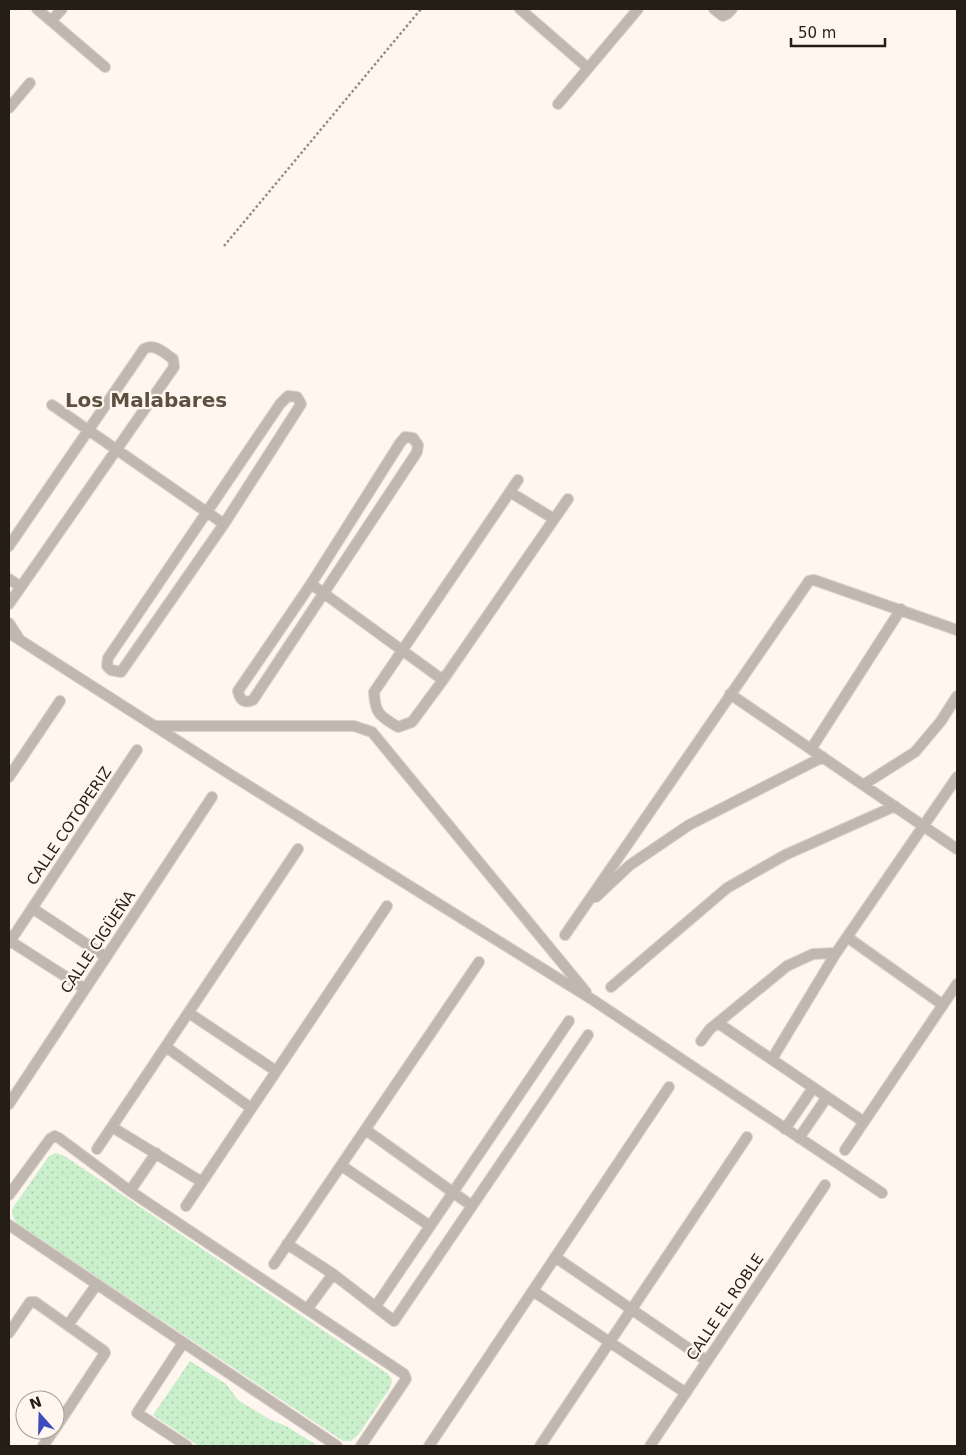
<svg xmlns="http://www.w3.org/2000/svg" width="966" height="1455" font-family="'DejaVu Sans',sans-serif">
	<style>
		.grass { fill: url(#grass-dots) }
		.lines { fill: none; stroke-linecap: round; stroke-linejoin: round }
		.street-casing { stroke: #dbd3cc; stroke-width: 12 }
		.path { stroke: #958e87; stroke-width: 2.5; stroke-dasharray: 2.5 2.5; stroke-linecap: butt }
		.street { stroke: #c0b7b0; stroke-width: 10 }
		.labels { text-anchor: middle; stroke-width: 4.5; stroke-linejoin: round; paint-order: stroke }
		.street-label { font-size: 15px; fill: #251e17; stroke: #fef6ef }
		.district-label { font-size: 20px; font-weight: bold; fill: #5e5040; stroke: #fef6ef }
	</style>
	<defs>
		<pattern id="grass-dots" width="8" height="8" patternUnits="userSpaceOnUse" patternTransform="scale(1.25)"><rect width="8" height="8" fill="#caefcb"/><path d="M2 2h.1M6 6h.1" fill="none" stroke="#adccae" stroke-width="1.8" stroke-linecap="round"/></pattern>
	</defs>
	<rect width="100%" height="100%" fill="#fef6ef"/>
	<path class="grass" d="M55,1153L63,1155L388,1374L392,1380L390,1388L358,1435L351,1441H343L17,1224L13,1217L12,1209L49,1156Z
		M190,1361L226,1384L238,1400L269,1419L286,1426L318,1446H199L153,1415Z"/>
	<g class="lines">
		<defs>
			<path id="street" d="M37,9L105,67
				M520,9L588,68
				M714,9L723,16L727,14L732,9
				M51,21L62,9
				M558,104L638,9
				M9,108L30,83
				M288,396L297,397L301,404L294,415L224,524L121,672L111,670L107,666L108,658L280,404Z
				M52,405L224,524
				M405,437L413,438L418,445L417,452L253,700C244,704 240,700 238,691L311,584L400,443Z
				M518,480L374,692C375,714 380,716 398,727L412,722L443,680L568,499
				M510,492L554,519
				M9,546L144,349C154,343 163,352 173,359L174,367L9,604
				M9,579L21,587
				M311,584L443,680
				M9,623L18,637
				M9,633L228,773L593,1000L882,1193
				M730,694L957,849
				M154,726H354L372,732L586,992
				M811,749L901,609
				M9,777L60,701
				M863,785L915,752L941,721L957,696
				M596,897L630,865L689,825L823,757
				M32,908L106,957
				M565,935L809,581L814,580L957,630
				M847,937L943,1005
				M10,941L85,989
				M9,943L137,750
				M611,987L727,888L785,855L895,806
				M189,1013L276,1071
				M718,1023L864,1122
				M701,1041L710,1029L787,966L813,954L836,953
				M166,1047L251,1108
				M772,1059L836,953L957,777
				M9,1104L212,797
				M112,1127L202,1182
				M785,1129L813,1088
				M366,1130L472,1206
				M799,1138L827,1097
				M97,1149L298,849
				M845,1150L957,984
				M342,1166L430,1226
				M130,1191L156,1153
				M9,1195L50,1139L55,1136L59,1138L130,1191L404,1374L406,1379L361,1446
				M186,1206L387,906
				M9,1225L337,1446
				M287,1244L333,1274L394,1321L588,1035
				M555,1257L707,1361
				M274,1264L479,962
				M533,1291L686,1393
				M376,1306L569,1021
				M308,1308L333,1274
				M68,1325L97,1284
				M9,1333L30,1302H35L104,1351L105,1353L55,1429
				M183,1343L137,1413L187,1446
				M43,1446L54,1430
				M429,1446L669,1087
				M540,1446L747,1137
				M650,1446L825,1185"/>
		</defs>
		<use href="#street" class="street-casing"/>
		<path class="path" d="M224,246L421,9"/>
		<use href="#street" class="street"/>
	</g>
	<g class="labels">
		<g class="street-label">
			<text transform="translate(69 826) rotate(-56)" y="5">CALLE COTOPERIZ</text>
			<text transform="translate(98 942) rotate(-56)" y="5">CALLE CIGÜEÑA</text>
			<text transform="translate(725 1307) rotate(-56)" y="5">CALLE EL ROBLE</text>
		</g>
		<g class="district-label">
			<text x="146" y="407">Los Malabares</text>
		</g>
	</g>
	<rect width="966" height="1455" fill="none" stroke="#251e17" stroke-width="20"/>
	<g transform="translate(40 1415) rotate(340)"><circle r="24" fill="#fef6ef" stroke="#a7a099"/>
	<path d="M0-4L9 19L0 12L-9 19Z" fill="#3b4cbf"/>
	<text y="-8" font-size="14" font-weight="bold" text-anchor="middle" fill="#251e17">N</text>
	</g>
	<path d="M791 38v8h94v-8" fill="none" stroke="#251e17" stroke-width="2.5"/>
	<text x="798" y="38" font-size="15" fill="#251e17" stroke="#fef6ef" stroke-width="4" paint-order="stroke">50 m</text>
</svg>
